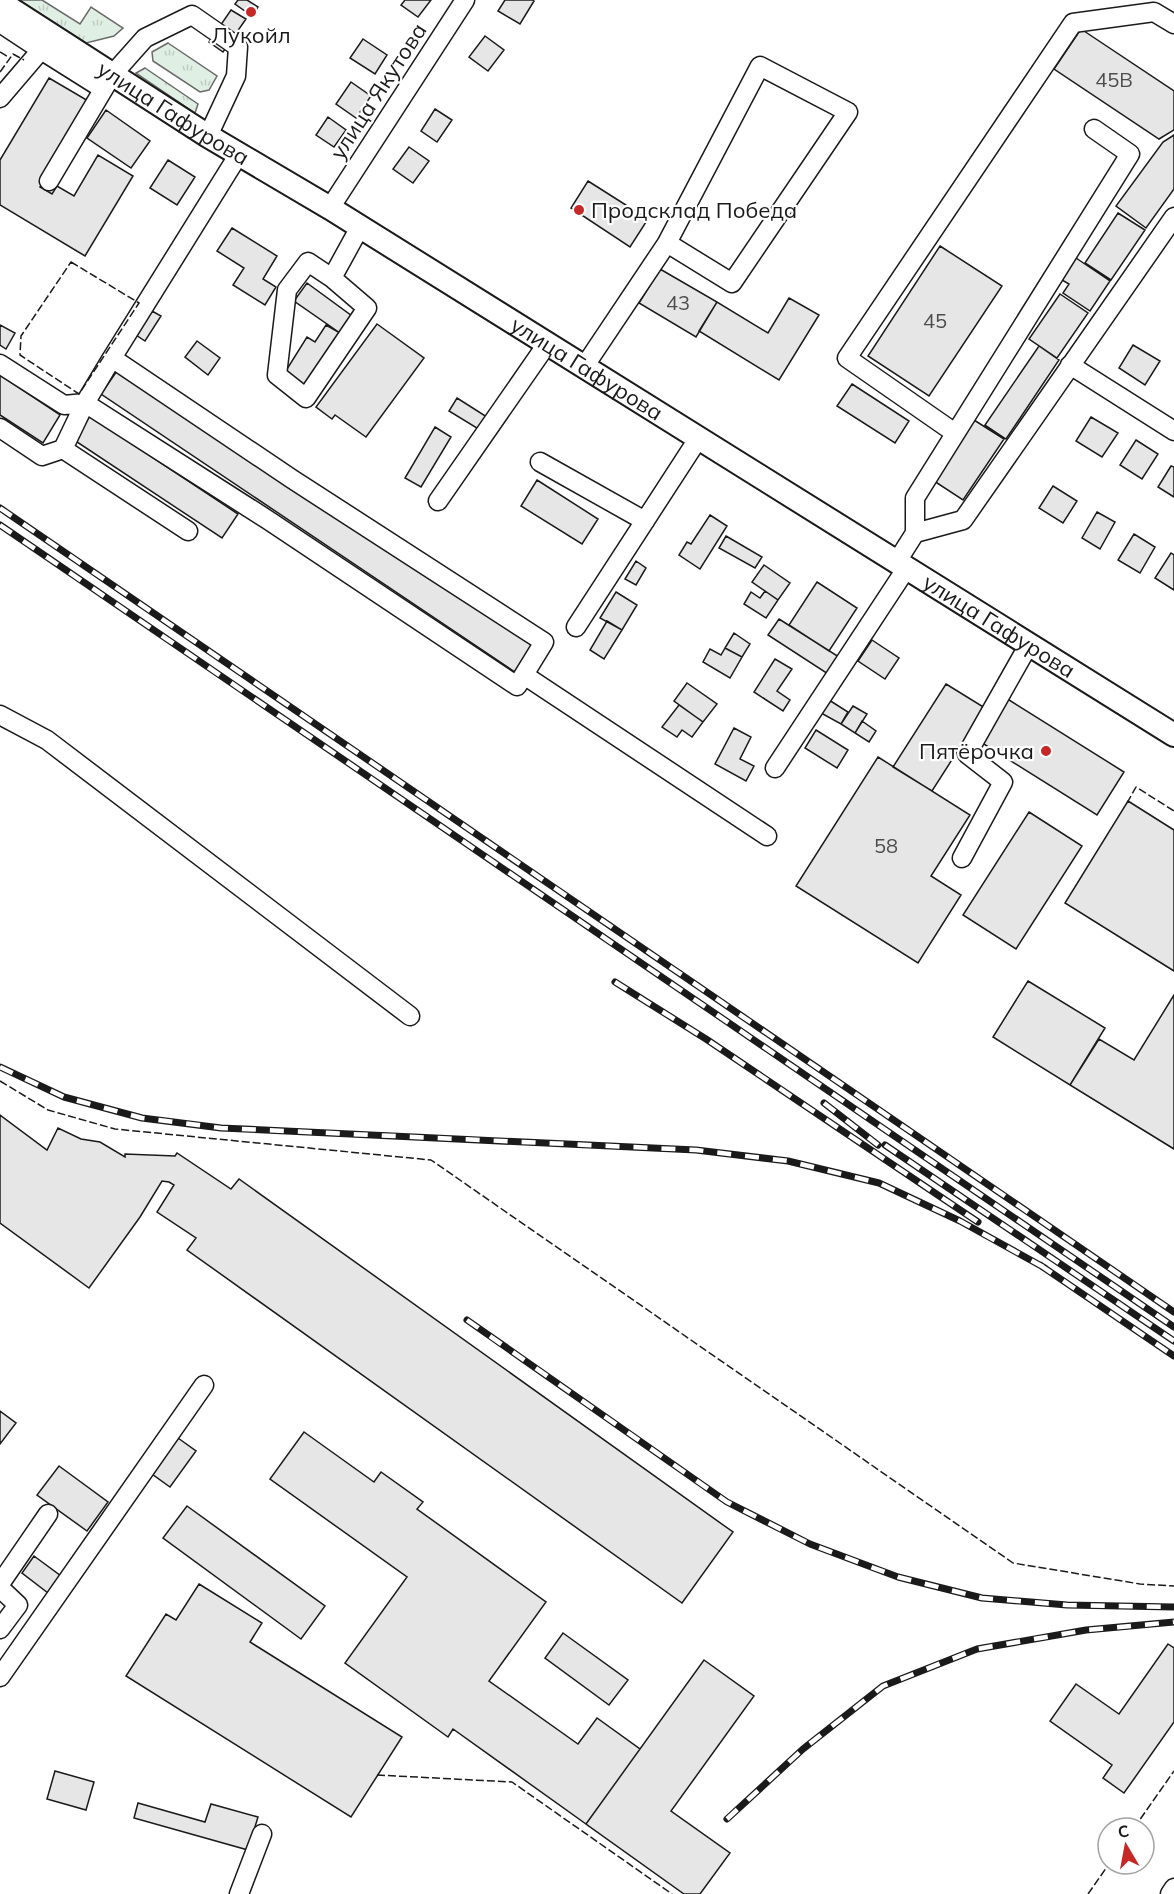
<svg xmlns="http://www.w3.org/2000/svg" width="1174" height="1894" font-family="Mulish,sans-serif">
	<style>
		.grass { fill: url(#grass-tufts); stroke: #6a6a6a; stroke-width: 1.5 }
		.building { fill: #e6e6e6; stroke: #1a1a1a; stroke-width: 1.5 }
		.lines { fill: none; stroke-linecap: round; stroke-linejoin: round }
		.minor-casing { stroke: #1a1a1a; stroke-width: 21 }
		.major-casing { stroke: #1a1a1a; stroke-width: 26 }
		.minor { stroke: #fff; stroke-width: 18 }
		.major { stroke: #fff; stroke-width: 22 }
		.rail-casing { stroke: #1a1a1a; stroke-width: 7 }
		.rail { stroke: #fff; stroke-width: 4.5; stroke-dasharray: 14; stroke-linecap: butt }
		.fence { stroke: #1a1a1a; stroke-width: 1.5; stroke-dasharray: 8 3; stroke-linecap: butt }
		.poi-dot { fill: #c62828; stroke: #fff; stroke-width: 2 }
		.labels { text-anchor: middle; stroke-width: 4.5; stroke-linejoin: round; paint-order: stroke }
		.number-label { font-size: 20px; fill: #4d4d4d }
		.poi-label { font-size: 22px; fill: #1a1a1a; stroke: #fff }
		.street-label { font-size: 22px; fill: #1a1a1a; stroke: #fff }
	</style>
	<defs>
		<pattern id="grass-tufts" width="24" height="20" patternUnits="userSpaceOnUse" patternTransform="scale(1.5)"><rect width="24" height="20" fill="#e0efe3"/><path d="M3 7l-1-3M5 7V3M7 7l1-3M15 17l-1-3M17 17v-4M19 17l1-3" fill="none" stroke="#c0ccc2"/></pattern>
	</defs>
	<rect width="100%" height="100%" fill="#fff"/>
	<path class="grass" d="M19,0H42L80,24L91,7L123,28L114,36L86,43Z
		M168,43L217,76L209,90L200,92L153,61L152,52Z
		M145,68L198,104L195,113L136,73Z"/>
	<path class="building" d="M238,0H247L258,7L252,16L235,4Z
		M405,0H431L418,17L401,5Z
		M505,0H533L534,1L520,24L498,11Z
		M231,10L246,19L223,52L209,42Z
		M1081,29L1174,91V130L1159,139L1054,69Z
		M485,36L504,50L488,71L469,57Z
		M363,39L387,55L375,74L350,58Z
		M49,78L90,102L40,187L52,194L57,186L74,196L98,155L133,176L85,256L0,205V160Z
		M351,82L371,96L356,118L336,104Z
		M435,109L452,120L437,142L421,131Z
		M106,110L150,141L131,168L87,138Z
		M328,117L346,130L334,147L316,135Z
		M1174,135V189L1146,228L1116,206L1163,142Z
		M409,147L429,161L413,183L393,169Z
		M168,160L195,177L177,205L150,188Z
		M588,181L648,219L630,247L571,208Z
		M1118,213L1145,230L1111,280L1085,263Z
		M232,228L277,256L263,279L276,287L265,305L233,285L244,268L217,251Z
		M940,246L1002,286L929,396L868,356Z
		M1076,258L1110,281L1090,311L1063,293L1069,284L1062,280Z
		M660,269L717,302L696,337L639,303Z
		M307,283L352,316L340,333L294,301Z
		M1060,294L1088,313L1057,358L1029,339Z
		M789,298L819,315L779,380L699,331L717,302L768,333Z
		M152,311L161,316L145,341L136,335Z
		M377,324L424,358L366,437L335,415L332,419L316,407Z
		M0,325L15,333L6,349L0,345Z
		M326,325L340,333L304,391L282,377L307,337L315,342Z
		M197,341L220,358L208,375L185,357Z
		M1133,345L1160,361L1145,385L1119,368Z
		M1039,346L1059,360L1006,439L985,425Z
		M119,368L533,643L515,672L101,394Z
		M0,375L60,415L43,443L0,415Z
		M852,384L909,421L895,443L837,406Z
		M457,398L487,417L480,430L449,411Z
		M90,416L238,514L222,538L74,440Z
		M1091,417L1118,433L1102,457L1076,441Z
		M974,420L1004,439L963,500L934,481Z
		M435,427L451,437L421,487L405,478Z
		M1136,440L1158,454L1142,479L1120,465Z
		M1171,466L1174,467V497L1158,487Z
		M537,480L598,519L582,544L521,506Z
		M1053,486L1077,501L1063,523L1039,508Z
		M1097,512L1115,522L1100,549L1082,538Z
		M710,515L727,526L700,569L679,555L687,542L691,544Z
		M1134,534L1155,547L1140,573L1118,560Z
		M726,536L762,557L755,568L719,548Z
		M1171,553L1174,555V590L1155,578Z
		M636,561L646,568L636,585L625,579Z
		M764,565L790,583L778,600L752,582Z
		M817,582L857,608L829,651L789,625Z
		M765,591L778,600L766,618L744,604L751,592L760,598Z
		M616,592L637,605L622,630L600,618Z
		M779,619L839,657L828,674L768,635Z
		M607,621L622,630L604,659L590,650Z
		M734,633L750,644L742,657L725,648Z
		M872,640L899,658L885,679L858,661Z
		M725,648L742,657L730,678L703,662L710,649L721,655Z
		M775,659L792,669L777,691L790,700L783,711L754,692Z
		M687,683L717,704L703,722L674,701Z
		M946,684L985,708L932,791L893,767Z
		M1006,698L1124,772L1097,815L979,741Z
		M829,700L848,712L841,724L821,713Z
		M679,705L703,722L692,737L682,730L677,737L662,727Z
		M853,706L867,714L855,733L841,724Z
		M862,721L876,731L869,742L855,733Z
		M734,728L751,737L740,759L754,766L746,781L715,764Z
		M816,730L848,750L837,768L805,748Z
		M878,757L970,815L931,876L961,895L918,963L796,886Z
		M1128,801L1174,830V971L1065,903Z
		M1029,812L1082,846L1016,949L963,915Z
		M1028,981L1105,1028L1070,1085L993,1037Z
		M1174,995V1149L1070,1085L1099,1039L1134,1060Z
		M0,1115L47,1150L58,1128L81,1139L100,1142L125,1157V1154L175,1156L177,1153L231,1189L239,1179L733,1532L682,1603L187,1250L196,1238L157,1212L174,1185L169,1182L162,1181L140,1217L89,1288L0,1223Z
		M0,1411L16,1423L0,1444Z
		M304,1432L374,1482L381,1472L423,1502L417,1509L546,1602L489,1681L578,1744L597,1718L640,1749L586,1824L453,1729L448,1737L345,1663L407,1577L270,1479Z
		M178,1438L196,1451L170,1487L152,1474Z
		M59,1466L108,1502L87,1531L37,1495Z
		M187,1506L325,1606L301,1639L163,1538Z
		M34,1556L61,1576L48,1593L22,1573Z
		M199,1584L262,1623L250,1642L402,1737L351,1817L126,1676L166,1614L176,1620Z
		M563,1633L628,1680L609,1705L545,1658Z
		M1168,1644L1174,1648V1722L1124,1793L1103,1778L1112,1765L1050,1721L1076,1684L1119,1714Z
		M704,1660L754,1696L671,1811L730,1853L700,1894H684L586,1824Z
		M55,1771L94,1782L86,1810L47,1799Z
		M138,1803L205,1822L211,1804L258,1817L248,1850L134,1818Z"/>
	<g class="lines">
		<defs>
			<path id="minor" d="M0,23L41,50L0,98
				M41,50L103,89
				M49,181L112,75L145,38L192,15L238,47L236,76L208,136
				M330,208L465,0
				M332,278L308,262L287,290L277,375L306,398L367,308L332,278L360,227
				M112,358L239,154
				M0,364L64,405L85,403L268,520L517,686L544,642L292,479L112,358L85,403L63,449L188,531
				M1070,365L1174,431
				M584,367L667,243L732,283L848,112L760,66L667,243
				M0,428L42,456L63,449
				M955,433L847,358L1073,23L1154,12L1174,24
				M540,462L645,521
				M438,501L547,344
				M915,533V498L1130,154L1094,129
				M896,563L915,533L963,520L1174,217
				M576,627L698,439
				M524,675L767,836
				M0,715L47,740L410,1016
				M775,768L906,569
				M962,858L1003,782L967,754L1028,646
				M0,1584L48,1514
				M0,1588L18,1605L0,1629
				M0,1677L204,1385
				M239,1894L262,1834
				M1170,1894L1174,1888"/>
			<g id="major">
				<path id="s1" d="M0,2L208,136L330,208L1174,735"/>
			</g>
		</defs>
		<use href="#minor" class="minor-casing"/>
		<use href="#major" class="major-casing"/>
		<use href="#minor" class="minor"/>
		<use href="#major" class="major"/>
		<defs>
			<path id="rail" d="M0,508L1174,1312
				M0,525L1174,1327
				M615,982L706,1039L978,1222
				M0,1067L64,1097L142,1118L221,1128L696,1150L788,1161L879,1183L960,1221L1045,1268
				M824,1103L878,1145
				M885,1145L1174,1341
				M1040,1265L1174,1356
				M467,1320L727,1502L810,1544L898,1577L982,1598L1067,1605L1174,1607
				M727,1819L803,1749L883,1686L977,1649L1086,1630L1174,1622"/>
		</defs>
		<use href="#rail" class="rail-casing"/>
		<use href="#rail" class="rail"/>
		<path class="fence" d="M0,52L10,58
			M0,72L13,54L24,60
			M71,262L139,303L79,394L20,355L21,336Z
			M1127,803L1136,787L1174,811
			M0,1081L48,1110L115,1129L431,1160L1013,1563L1140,1584L1174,1586
			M377,1775L512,1782L672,1894
			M1134,1828L1174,1771
			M1088,1894L1109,1864"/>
	</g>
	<g class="poi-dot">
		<circle cx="251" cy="12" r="6"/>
		<circle cx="579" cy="210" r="6"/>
		<circle cx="1046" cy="751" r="6"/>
	</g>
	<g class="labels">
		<g class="number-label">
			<text x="1114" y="87">45В</text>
			<text x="678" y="310">43</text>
			<text x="935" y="328">45</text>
			<text x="886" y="853">58</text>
		</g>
		<g class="poi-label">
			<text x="251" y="43">Лукойл</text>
			<text x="591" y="218" text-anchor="start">Продсклад Победа</text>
			<text x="1034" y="759" text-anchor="end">Пятёрочка</text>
		</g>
		<g class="street-label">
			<text transform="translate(378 91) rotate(-57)" y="8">улица Якутова</text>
			<text dy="8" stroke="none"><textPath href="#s1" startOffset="206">улица Гафурова</textPath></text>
			<text dy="8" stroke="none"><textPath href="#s1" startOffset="692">улица Гафурова</textPath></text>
			<text dy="8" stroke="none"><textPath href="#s1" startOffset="1178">улица Гафурова</textPath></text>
		</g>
	</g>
	<g transform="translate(1126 1846) rotate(350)"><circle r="28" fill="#ffffff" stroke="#a3a3a3" stroke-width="1.5"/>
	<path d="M0-4.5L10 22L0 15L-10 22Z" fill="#c62828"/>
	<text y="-9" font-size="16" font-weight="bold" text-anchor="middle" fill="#1a1a1a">С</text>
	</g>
</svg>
